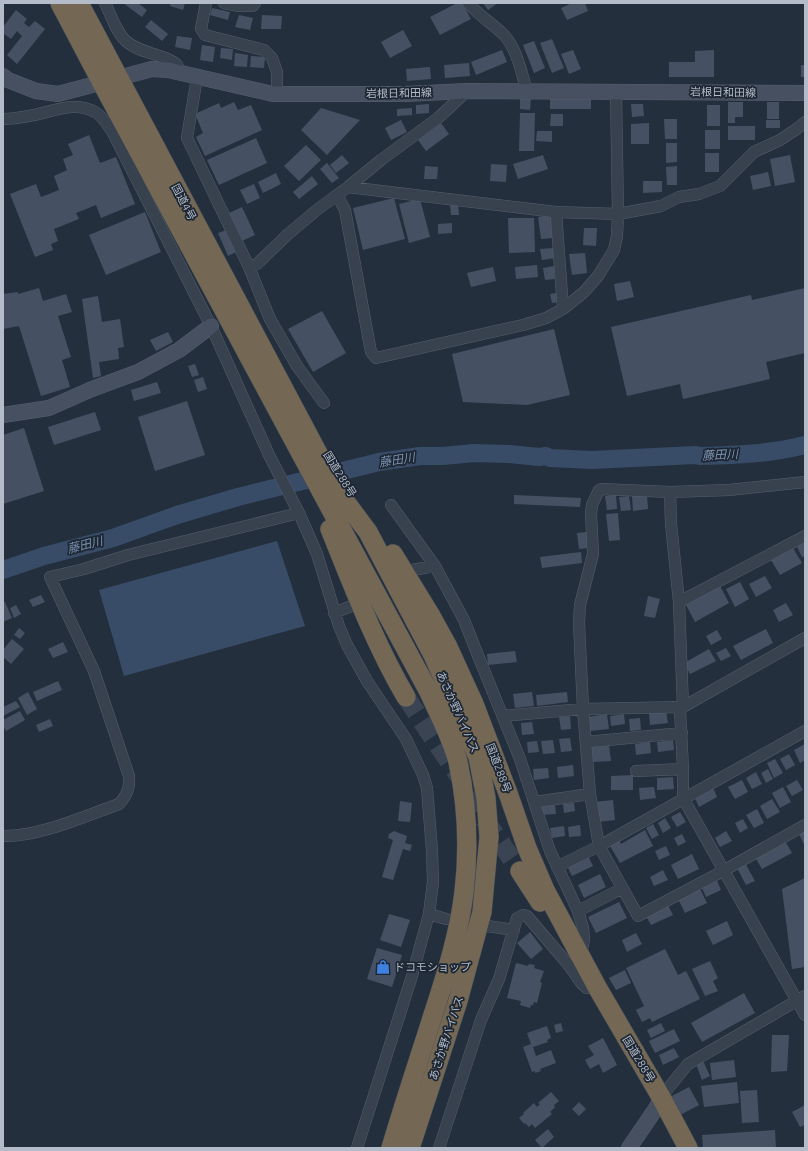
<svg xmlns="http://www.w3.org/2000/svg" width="808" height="1151" font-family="Ubuntu,'Noto Sans JP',sans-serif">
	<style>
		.water { fill: #394c67 }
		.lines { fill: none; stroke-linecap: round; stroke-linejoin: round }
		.river { stroke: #394c67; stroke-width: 18 }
		.building { fill: #455162 }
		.highway-tunnel { stroke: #3a4453; stroke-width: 19; stroke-dasharray: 19 10; stroke-linecap: butt }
		.street-casing { stroke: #565f6c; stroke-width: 12 }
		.secondary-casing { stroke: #565f6c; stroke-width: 16 }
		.highway-casing { stroke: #434c59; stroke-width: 20 }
		.street { stroke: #38414e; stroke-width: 11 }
		.secondary { stroke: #465061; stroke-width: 15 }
		.highway { stroke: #746855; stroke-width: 19 }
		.labels { text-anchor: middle; stroke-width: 3.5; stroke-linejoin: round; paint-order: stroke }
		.street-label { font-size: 11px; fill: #b4bcc9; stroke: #1d2633 }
		.poi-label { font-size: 11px; fill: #b4bcc9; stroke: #1d2633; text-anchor: start }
		.water-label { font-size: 12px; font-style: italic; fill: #7c92b1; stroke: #1d2633 }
	</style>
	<rect width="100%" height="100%" fill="#242f3e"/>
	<path class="water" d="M277,541L305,626L124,676L99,590Z"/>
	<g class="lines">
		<path class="river" d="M3,570L44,556L113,538L177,515L238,497L379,462L420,456H443L474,453L509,454L539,457L546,456L550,458L592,460L695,455L700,456C735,455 770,454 805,445"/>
	</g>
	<path class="building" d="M123,3H138L147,10L142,17Z
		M171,3H185L183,10L170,6Z
		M457,3H462L471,19L440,35L430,17Z
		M483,3H498L488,10Z
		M572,3H585L588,11L567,20L561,8Z
		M212,8L230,12L228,20L210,15Z
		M16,10L27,19L24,23L29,27L35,21L45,29L17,64L7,55L22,36L17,31L11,39L3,33V27Z
		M239,15L253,18L250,30L235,27Z
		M262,15L282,16L281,29H261Z
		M151,20L168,34L162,41L145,27Z
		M403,30L412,46L390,58L381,42Z
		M177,36L192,38L190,50L175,47Z
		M552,39L564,68L552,73L540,43Z
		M534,41L545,68L534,73L523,45Z
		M202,45L215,47L213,62L200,60Z
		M221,48L233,49L232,60L220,58Z
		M502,50L507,62L476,75L471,62Z
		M573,50L581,69L569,74L561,54Z
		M714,50V77H669V62H695V51Z
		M235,53L248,55L247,67L234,66Z
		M251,56L265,57L264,68L250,67Z
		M469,63L470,76L445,78L444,65Z
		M801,65H805V77H801Z
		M430,67L431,79L407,81L406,69Z
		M520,97H531L530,110L520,109Z
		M550,98L591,99V109H550Z
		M234,102L238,110L251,105L262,130L205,156L196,137L203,133L195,114L219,103L221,108Z
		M728,102H743V117H735V123H728Z
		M767,102H779V119H767Z
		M429,104V113L416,114V105Z
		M631,104H643L644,116L632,117Z
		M707,105H720V126H707Z
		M321,108L360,120L327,155L301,130Z
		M412,108V115L397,116V109Z
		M520,113H535L534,151H519Z
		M551,114H563V126H550Z
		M664,119H677V139H665Z
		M401,120L407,132L391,140L385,128Z
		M766,120H780V128H766Z
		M441,123L449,134L426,151L418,140Z
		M649,123V144H631V124Z
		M728,126H755V140H728Z
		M705,130H720V149H705Z
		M537,131H552V142L536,141Z
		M89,135L100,163L116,157L135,204L101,218L96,205L76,213L79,219L54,229L58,241L51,244L53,250L35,257L10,194L36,184L41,197L59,190L54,176L67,170L63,159L73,155L68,144Z
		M256,138L267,163L219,185L207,160Z
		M666,143H677V162L666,163Z
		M306,145L321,160L299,181L284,166Z
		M705,153H719V172H705Z
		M342,155L349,163L336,173L330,165Z
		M543,155L548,169L518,179L513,164Z
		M790,155L795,182L775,186L770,159Z
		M327,163L339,178L332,183L320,169Z
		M491,164L507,165L506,182L490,181Z
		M425,166L438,167L437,179H424Z
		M677,166V185H667L666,167Z
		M768,172L771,186L753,190L750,176Z
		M276,173L281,184L263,193L258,182Z
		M312,176L318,184L299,199L293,192Z
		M643,181H662V192L643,193Z
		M254,184L260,198L247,204L240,190Z
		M394,198L405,239L363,250L353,208Z
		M420,199L430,237L409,243L399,204Z
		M458,203L459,215H451L450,204Z
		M242,207L255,235L242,241L229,213Z
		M145,212L161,252L106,275L89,235Z
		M551,215L553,238L541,239L538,217Z
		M508,218H534L535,252L509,253Z
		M452,223V233L438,234V224Z
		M584,228H597L596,246L583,245Z
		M227,230L236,252L228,256L218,233Z
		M554,248L555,258L542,260L540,249Z
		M585,253L587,273L572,275L569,254Z
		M537,265L538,277L516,279L515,267Z
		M554,266L555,279L545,280L543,268Z
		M493,267L496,281L471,287L467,273Z
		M630,281L634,297L617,301L614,284Z
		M39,288L43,301L66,294L72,312L58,316L71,357L62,360L70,387L41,396L19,326L3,329V294L18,292V294Z
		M805,288V353L766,362L770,379L683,399L680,384L627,396L611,327L751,295L752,300Z
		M556,293L558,302L552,303L550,294Z
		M98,296L102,322L120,319L124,347L118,348L119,359L99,362L101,376L93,378L82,299Z
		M322,311L346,353L313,372L288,329Z
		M554,329L570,395L527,405L463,402L452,354Z
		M168,332L173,342L156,351L150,340Z
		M195,364L199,375L192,377L188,366Z
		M203,377L207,389L198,392L194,380Z
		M157,382L161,393L134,401L131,390Z
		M187,401L205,455L155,471L138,417Z
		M95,412L101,430L54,445L48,427Z
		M24,428L44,491L3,504V435Z
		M514,495L581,498L580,507L514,504Z
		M616,495L617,509L607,510L605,496Z
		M647,495L648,509L633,511L632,496Z
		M629,496L631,510L621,511L619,497Z
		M618,513L620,540L609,541L606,514Z
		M586,532L588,548L579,549L577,533Z
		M805,542V556L802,557L797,547Z
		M793,548L802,563L780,575L771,560Z
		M581,552L582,563L542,568L540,557Z
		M765,576L772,588L756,597L749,584Z
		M740,582L749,599L735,607L726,589Z
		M720,586L729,603L695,622L686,605Z
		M41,595L45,602L33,607L29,600Z
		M648,596L660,599L655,618L644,616Z
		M5,602L12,618L3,622V603Z
		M786,603L793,615L779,622L773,610Z
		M16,605L21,614L14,618L10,608Z
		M19,628L25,633L20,639L14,635Z
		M766,629L773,643L741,660L733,646Z
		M717,630L722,639L711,645L706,636Z
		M12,639L24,649L11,664L3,657V650Z
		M63,642L68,652L53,658L48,649Z
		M726,648L731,656L721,661L716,653Z
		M709,649L716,661L690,674L684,663Z
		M515,651L517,662L488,665L487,654Z
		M58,681L62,690L37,701L33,692Z
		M28,692L37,709L27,715L18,698Z
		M532,692L534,706L515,708L513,694Z
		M567,692L568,702L537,706L536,695Z
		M16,701L20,707L3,716V707Z
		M20,711L25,720L6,731L3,726V720Z
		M666,711L668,723L650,725L649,713Z
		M607,714L609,729L589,731L587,717Z
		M624,714L625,724L611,726L610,716Z
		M570,716L571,729L561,730L559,717Z
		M640,718L641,730L630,731L629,719Z
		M50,719L53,726L39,732L36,725Z
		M532,722L534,734L522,735L521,723Z
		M570,738L572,751L561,752L559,739Z
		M553,740L555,753L543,754L541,741Z
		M673,740L674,750L658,752L657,742Z
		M537,741L539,752L528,753L527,742Z
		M650,742L651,753L636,755L635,744Z
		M805,744V760L800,763L794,750Z
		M609,745L611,761L593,762L591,747Z
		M789,754L795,765L786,770L780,759Z
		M775,759L783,773L774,778L767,763Z
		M573,765L574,776L558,778L557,767Z
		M548,768L549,778L534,780L533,769Z
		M768,769L773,779L766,783L761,773Z
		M756,772L762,784L752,789L746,778Z
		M633,775V790H611V776Z
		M673,777L674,789L657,790V778Z
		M742,780L748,792L735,799L728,787Z
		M797,780L803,790L792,796L786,786Z
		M654,787L656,798L640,800L639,788Z
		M783,787L791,802L780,808L772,793Z
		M713,788L717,797L699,807L695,798Z
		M772,799L780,812L767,819L760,806Z
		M613,800L615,820L597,822L595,802Z
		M400,801L412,803L410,822L398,821Z
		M574,803L575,811L564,813L563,804Z
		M555,805L556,814L542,815L541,806Z
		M757,809L764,823L754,828L746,815Z
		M680,812L686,822L677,827L671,817Z
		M665,818L671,828L663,833L658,823Z
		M743,819L748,828L740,833L735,823Z
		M653,824L659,835L652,839L646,828Z
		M580,825L581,836L569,837L568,827Z
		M564,826L565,836L552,838L550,828Z
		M645,830L653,846L620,863L609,844L619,839L621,844Z
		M394,831L407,836L405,843L412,845L410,851L403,849L393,880L382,877L393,840L388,838L389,834Z
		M726,831L732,841L720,847L715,838Z
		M805,831V846L799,834Z
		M682,834L686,842L678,846L674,838Z
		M785,841L792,853L762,869L755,857Z
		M666,846L670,855L659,860L655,851Z
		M692,854L699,869L678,879L671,865Z
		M588,856L593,866L572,876L567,866Z
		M745,863L755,881L746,885L737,868Z
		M663,870L668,880L654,886L650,877Z
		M600,874L606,887L584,898L578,885Z
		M805,878V967L792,969L782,889Z
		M717,881L721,890L706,897L702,888Z
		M700,889L707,903L685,913L678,899Z
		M619,902L627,918L596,933L588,917Z
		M668,905L673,915L651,925L646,916Z
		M389,914L410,920L401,947L380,940Z
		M727,921L733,935L713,945L706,931Z
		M530,932L543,949L531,959L517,943Z
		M636,933L642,944L627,952L622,940Z
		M377,948L402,955L392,987L367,979Z
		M665,949L678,975L686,971L700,999L652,1022L650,1018L642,1022L636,1010L644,1006L626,968Z
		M710,961L718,978L713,981L718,991L705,996L692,969Z
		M516,963L528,966L529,964L535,965L534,968L544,971L540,982L542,983L537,1003L534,1002L533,1005H531L530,1008L520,1005L521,1001L507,998Z
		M625,970L631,983L616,990L609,978Z
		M744,993L755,1013L702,1042L691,1023Z
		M561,1023L563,1031L556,1033L554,1025Z
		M661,1023L665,1031L651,1038L647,1030Z
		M547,1026L551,1038L547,1040L548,1042L533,1047L536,1056L551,1050L556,1063L540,1069L541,1071L535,1073V1071L532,1072L523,1047L531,1044L527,1033Z
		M674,1029L680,1041L655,1053L649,1041Z
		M772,1035H789L787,1071L771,1072Z
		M603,1038L617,1065L603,1073L599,1064L590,1069L585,1060L594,1055L588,1046Z
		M674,1048L679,1057L663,1065L659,1055Z
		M734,1060L736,1077L712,1080L710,1063Z
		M703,1061L710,1076L702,1080L696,1064Z
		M737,1082L739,1103L704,1107L701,1086Z
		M689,1087L699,1105L680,1115L670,1097Z
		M757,1090L759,1122L742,1123L740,1091Z
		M551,1092L559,1101L554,1105L555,1107L550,1112L552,1114L535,1128L532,1124L529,1127L525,1123L524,1124L519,1118L524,1114L523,1113L534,1103L537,1107L540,1104L538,1103Z
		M579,1102L586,1109L579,1116L572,1109Z
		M805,1105V1125L800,1127L792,1112Z
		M548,1129L554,1137L542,1148L535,1140Z
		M775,1130L776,1148H703L702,1135Z"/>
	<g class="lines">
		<path class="highway-tunnel" d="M406,697L431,735L461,779L483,817L520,871"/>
		<defs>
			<path id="street" d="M105,3C111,15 116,32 126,41C140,54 166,54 177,65C179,68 180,71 182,74
				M206,3L201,29L205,35L264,50L272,58L277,72V94
				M224,3L239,6H253L255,3
				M468,3C478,15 492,23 503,34C517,48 521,72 527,91
				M197,77L187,138L249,267L270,319L297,366L324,403
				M3,119C13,119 24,117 34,115C55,111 75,101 95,112C103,116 107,125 112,131L211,326L269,455L299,513L317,554L339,626L347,645L367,681L406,739L423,775L427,788L432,851L433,882L429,914L412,976L357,1148
				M348,187L556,212L618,214L661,206L679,197L699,194L720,186L754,152L780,140L798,128L805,122
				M337,195L345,210L371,352L376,358L523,325L546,318L563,309L584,292L598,276L614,250L617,236L618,214L616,91
				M556,212L563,309
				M249,267L257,264L287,235L318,209L348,187L381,160L438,118L467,91
				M805,482L729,490L670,492L601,489L599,490L592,505L591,514L593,554L580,605L579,623L583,709L590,794L599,846L638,916L723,871L805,825
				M670,492L671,524L679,602L683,707L680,710L683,769V798L805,1015
				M391,505L435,566L464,620L477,653L520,759L550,851L578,911L583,928L584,939L582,950L579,954
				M412,570L435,566
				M679,602L805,536
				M334,613L354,605
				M503,716L583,709L683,707L805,638
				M586,742L682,733
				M636,771L683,769
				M535,802L590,794
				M3,836C39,837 85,816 119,804C127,795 130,788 129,776L94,671L50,577L84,569L128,555L299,513
				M557,867L601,845L805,731
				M578,911L621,889
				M429,914L446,919
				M480,925L514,930
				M661,1097L688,1064L805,996
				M439,1148L481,1020L499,979L517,918L523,915L527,916L567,963L582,984L587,988"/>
			<path id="secondary" d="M3,76L8,80L36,91L58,94L152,69L168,70L273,94H405L467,91L805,93
				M3,415L49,408L92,389L138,372L179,350L211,326
				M629,1148L657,1107L661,1097"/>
			<path id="highway" d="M60,3L102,83L429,692C439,715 452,738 458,762C467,804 469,850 464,892C459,934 446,975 433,1015C419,1059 404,1104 391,1148
				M79,3L339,493L368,532L433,655L478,757L486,798L489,837L482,912L458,1001L410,1148
				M330,529C353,586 375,644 406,697
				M393,554L431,616L447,645L474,704L508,793L527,848L545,890L597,987L661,1097L688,1148
				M520,871L540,902"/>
		</defs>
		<use href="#street" class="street-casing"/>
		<use href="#secondary" class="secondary-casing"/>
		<use href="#highway" class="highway-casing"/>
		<use href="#street" class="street"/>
		<use href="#secondary" class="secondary"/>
		<use href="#highway" class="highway"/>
	</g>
	<defs>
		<symbol id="shop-bare" viewBox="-9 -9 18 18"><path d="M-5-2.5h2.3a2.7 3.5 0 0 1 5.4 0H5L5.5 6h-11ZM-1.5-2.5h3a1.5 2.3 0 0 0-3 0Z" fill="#3f7fe0" stroke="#1d2633" stroke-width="2.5" paint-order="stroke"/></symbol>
	</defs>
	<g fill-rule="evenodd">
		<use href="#shop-bare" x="373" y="957" width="20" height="20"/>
	</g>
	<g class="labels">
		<g class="street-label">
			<text transform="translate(723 92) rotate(1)" y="4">岩根日和田線</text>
			<text transform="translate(399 93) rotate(-1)" y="4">岩根日和田線</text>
			<text transform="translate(184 202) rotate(62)" y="4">国道4号</text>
			<text transform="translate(340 474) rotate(58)" y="4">国道288号</text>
			<text transform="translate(458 712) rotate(66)" y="4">あさか野バイパス</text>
			<text transform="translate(499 768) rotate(69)" y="4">国道288号</text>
			<text transform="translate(446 1038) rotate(-72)" y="4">あさか野バイパス</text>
			<text transform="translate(639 1059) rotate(59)" y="4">国道288号</text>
		</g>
		<g class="poi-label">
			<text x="394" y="971">ドコモショップ</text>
		</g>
		<g class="water-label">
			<text transform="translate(720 455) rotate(-3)" y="4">藤田川</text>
			<text transform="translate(397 460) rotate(-9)" y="4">藤田川</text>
			<text transform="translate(85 545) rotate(-14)" y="4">藤田川</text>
		</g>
	</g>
	<rect width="808" height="1151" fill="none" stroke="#b4bcc9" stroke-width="8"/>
</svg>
